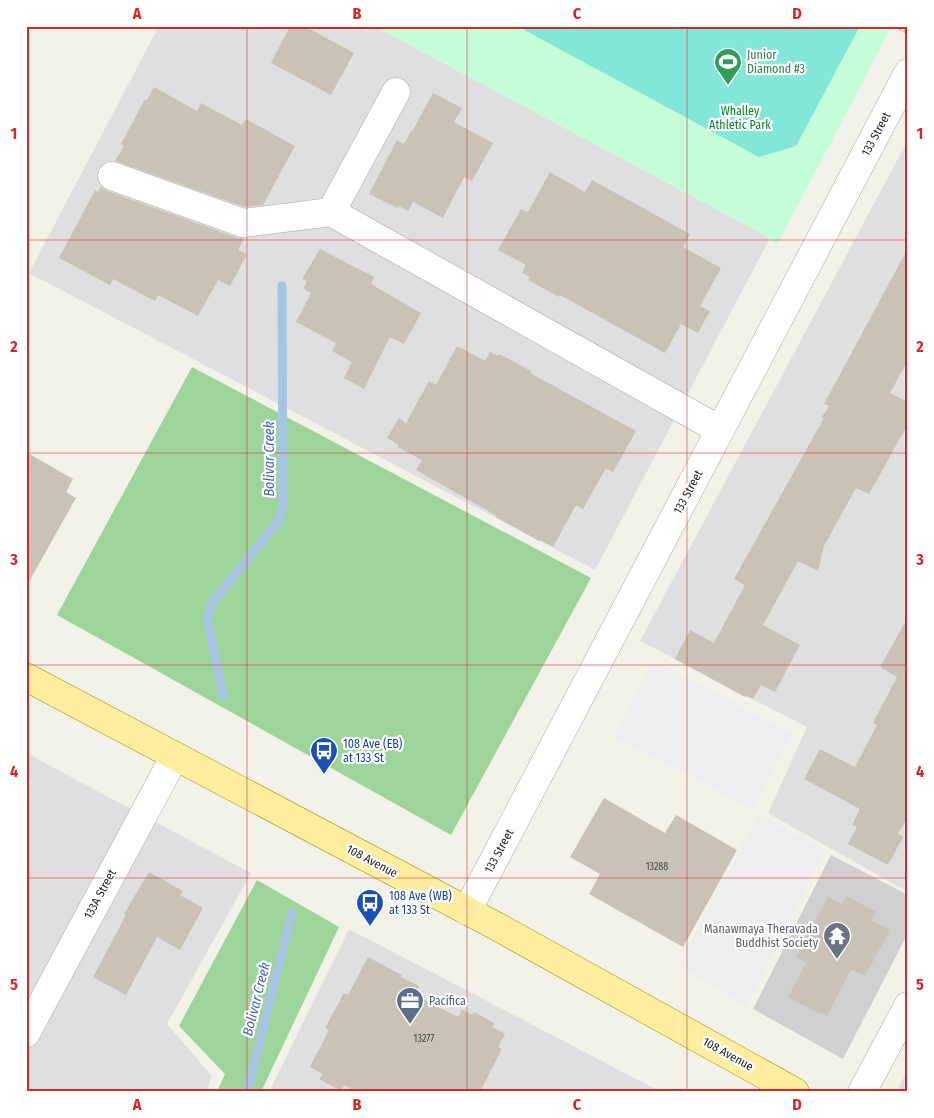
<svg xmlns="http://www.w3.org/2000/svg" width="934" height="1118" font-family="'Fira Sans Condensed',sans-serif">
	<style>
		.residential { fill: #e0dfdf }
		.religious { fill: #d0d0d0 }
		.forest { fill: #9dd49a }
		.park { fill: #c4fdd7 }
		.pitch { fill: #82e6d8 }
		.parking { fill: #eee }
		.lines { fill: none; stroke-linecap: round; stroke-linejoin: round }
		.stream { stroke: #a6c5e2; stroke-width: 9 }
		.building { fill: #c8c2b7 }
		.minor-casing { stroke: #a9a9a9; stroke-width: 29 }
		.major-casing { stroke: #9f9300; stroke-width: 29 }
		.path { stroke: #ffa06c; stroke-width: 3; stroke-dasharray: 2.5 2.5; stroke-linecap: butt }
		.minor { stroke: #fff; stroke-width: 28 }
		.major { stroke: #ffeea0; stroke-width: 28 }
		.grid { fill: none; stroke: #d62828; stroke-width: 1; stroke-opacity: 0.55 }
		.labels { text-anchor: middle; stroke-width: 4.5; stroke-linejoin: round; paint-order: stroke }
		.number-label { font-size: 10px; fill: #4c4a47 }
		.leisure-label { font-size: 12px; fill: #27864d; stroke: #fff; text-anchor: start }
		.park-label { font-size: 12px; fill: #05852f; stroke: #fff }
		.street-label { font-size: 12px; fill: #222; stroke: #fff }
		.transit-label { font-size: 12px; fill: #164399; stroke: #fff; text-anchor: start }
		.worship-label { font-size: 12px; fill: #5b616d; stroke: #fff; text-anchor: end }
		.service-label { font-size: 12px; fill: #4e5e75; stroke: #fff; text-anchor: start }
		.water-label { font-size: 14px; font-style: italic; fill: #4663ba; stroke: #fff }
		.neatline { fill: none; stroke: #d62828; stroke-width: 2 }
		.grid-label { font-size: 16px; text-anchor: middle; font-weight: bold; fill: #d62828 }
	</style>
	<rect width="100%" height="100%" fill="#f2f2e8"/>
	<path class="residential" d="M159,26H374L770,238L595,570L29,273Z
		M908,140V892L768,813L807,727L640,641Z
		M26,753L251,873L167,1024L212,1076L206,1092H26Z
		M349,929L661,1092H269Z
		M908,1069V1092H904L898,1089Z"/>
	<path class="religious" d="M831,855L908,895V933L843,1059L753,1009Z"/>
	<path class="forest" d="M192,367L591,578L451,835L57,615Z
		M257,880L339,927L261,1092H217L225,1074L179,1026Z"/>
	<path class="park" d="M374,26H892L777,245L770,238Z"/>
	<path class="pitch" d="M517,26H860L796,146L759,157Z"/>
	<path class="parking" d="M653,660L792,734L753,809L614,737Z
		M758,814L825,850L747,1006L679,966Z"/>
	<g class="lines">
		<path class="stream" d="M223,695L207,617L213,602L279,520L283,503L282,286
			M247,1092L292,913"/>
	</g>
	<path class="building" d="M290,26H304L354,53L331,95L271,63Z
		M154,87L197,111L201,103L242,125L246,119L295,146L263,205L245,207L115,161L124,146L121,144L145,99L147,100Z
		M433,93L462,108L454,122L493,143L472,181L464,177L443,218L413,202L408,211L399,206L398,208L369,194L397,140L404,144L411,131L412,132Z
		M550,172L585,192L592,180L623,197L690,234L683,247L721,268L700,306L710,311L698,333L681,324L665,353L560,295L559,297L528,280L530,277L522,273L526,265L498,250L521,209L528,212Z
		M101,187L107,191L238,238H244L238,250L247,254L230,286L218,280L198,316L158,295L155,301L113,279L110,285L59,258L95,190L98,192Z
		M908,248V360L890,393L908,402V424L869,494L856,488L824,546L818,571L798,561L763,625L800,645L775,692L761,685L753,699L746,696L745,697L675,659L690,630L714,643L745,585L734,579L824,418L822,417L829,406L824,404Z
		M320,249L374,277L371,284L421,313L404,344L390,337L364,389L344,378L352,362L332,351L336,343L296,322L311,293L303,289L307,281L302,279Z
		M457,346L485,361L490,352L498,356L499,354L531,371L530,373L636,431L613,472L606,468L583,509L576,505L553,547L540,540L539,541L496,517L497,516L416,470L422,460L398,447L399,445L387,438L399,418L406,423L429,381L436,385Z
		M26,452L73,479L66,492L76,498L26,587Z
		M908,617V816L898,834L903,837L888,865L848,844L857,827L852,825L860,809L804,779L820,749L855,767L877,725L873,723L897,677L880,667Z
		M604,798L665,833L676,815L737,850L683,947L589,894L600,874L570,857Z
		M149,872L183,891L180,895L203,908L180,950L157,937L126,995L93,977L126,915L124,914Z
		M846,896L876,912L871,920L890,930L865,976L851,969L827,1016L819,1012L818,1013L788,997L806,963L796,957L828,897L842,904Z
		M368,957L402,975L401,977L419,986L415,995L458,1017L462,1009L472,1015L474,1012L494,1023L492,1027L505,1034L498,1047L502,1049L480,1092H356L344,1085L341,1091L319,1079L323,1074L310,1067L329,1030L325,1028L344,993L348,995Z"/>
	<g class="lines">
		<defs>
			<path id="minor" d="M112,176L243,223L331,212L720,430
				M331,212L396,92
				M467,911L908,73
				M26,1033L175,756
				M862,1092L908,1006"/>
			<path id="major" d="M26,677L498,927L795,1092"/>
		</defs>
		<use href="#minor" class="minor-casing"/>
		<use href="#major" class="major-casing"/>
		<path class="path" d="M895,26L908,33"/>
		<use href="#minor" class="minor"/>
		<use href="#major" class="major"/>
	</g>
	<path class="grid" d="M247,26V1092M467,26V1092M687,26V1092M26,240H908M26,453H908M26,665H908M26,878H908"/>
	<defs>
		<symbol id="stadium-pin" viewBox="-11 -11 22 30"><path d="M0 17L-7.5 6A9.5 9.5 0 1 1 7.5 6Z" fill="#2e9e5b" stroke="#fff"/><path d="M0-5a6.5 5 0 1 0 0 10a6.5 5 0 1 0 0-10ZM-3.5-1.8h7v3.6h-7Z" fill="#fff"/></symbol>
		<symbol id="bus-pin" viewBox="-11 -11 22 30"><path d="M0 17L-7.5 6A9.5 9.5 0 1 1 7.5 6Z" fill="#1a4fb4" stroke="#fff"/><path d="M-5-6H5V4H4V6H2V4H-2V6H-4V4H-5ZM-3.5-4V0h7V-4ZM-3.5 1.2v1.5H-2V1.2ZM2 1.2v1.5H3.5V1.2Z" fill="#fff"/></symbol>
		<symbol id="temple-pin" viewBox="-11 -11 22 30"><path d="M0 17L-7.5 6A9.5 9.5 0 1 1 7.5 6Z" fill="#6b7280" stroke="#fff"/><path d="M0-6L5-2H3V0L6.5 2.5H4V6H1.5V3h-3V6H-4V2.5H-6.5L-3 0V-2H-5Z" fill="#fff"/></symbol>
		<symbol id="office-pin" viewBox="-11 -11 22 30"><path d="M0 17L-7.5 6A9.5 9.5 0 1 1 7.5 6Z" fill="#5c6f8a" stroke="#fff"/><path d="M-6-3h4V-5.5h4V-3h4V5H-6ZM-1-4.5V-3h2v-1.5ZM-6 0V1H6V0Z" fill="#fff"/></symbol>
	</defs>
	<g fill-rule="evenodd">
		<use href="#stadium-pin" x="712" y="46" width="32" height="43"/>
		<use href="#bus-pin" x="308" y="735" width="32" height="43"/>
		<use href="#bus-pin" x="354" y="887" width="32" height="43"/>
		<use href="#temple-pin" x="821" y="920" width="32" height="43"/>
		<use href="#office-pin" x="394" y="985" width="32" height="43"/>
	</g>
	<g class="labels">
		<g class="number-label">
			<text x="657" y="870">13288</text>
			<text x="424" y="1042">13277</text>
		</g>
		<g class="leisure-label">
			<text x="747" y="59">Junior<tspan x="747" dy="14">Diamond #3</tspan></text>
		</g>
		<g class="park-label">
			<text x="740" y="115">Whalley<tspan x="740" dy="14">Athletic Park</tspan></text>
		</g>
		<g class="street-label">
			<text transform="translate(876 134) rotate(-62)" y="4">133 Street</text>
			<text transform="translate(688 492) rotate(-62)" y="4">133 Street</text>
			<text transform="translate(499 851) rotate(-62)" y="4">133 Street</text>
			<text transform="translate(372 861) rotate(28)" y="4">108 Avenue</text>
			<text transform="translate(100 894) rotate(-62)" y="4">133A Street</text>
			<text transform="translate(728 1054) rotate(29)" y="4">108 Avenue</text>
		</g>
		<g class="transit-label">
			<text x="343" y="748">108 Ave (EB)<tspan x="343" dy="14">at 133 St</tspan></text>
			<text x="389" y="900">108 Ave (WB)<tspan x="389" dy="14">at 133 St</tspan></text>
		</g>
		<g class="worship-label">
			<text x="818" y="933">Manawmaya Theravada<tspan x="818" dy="14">Buddhist Society</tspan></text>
		</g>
		<g class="service-label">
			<text x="429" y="1005">Pacifica</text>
		</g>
		<g class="water-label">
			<text transform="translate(269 459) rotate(-90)" y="5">Bolivar Creek</text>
			<text transform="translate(256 999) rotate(-76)" y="5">Bolivar Creek</text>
		</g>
	</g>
	<rect width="934" height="1118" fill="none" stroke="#ffffff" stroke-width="55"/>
	<rect x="28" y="28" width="878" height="1062" class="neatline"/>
	<g class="grid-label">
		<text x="137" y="19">A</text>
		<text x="357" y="19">B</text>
		<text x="577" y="19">C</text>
		<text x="797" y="19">D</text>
		<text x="14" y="139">1</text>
		<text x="920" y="139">1</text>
		<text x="14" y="352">2</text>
		<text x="920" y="352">2</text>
		<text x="14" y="565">3</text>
		<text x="920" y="565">3</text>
		<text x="14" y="777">4</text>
		<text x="920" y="777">4</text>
		<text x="14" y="990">5</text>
		<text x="920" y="990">5</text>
		<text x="137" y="1110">A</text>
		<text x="357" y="1110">B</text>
		<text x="577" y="1110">C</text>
		<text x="797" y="1110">D</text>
	</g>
</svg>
